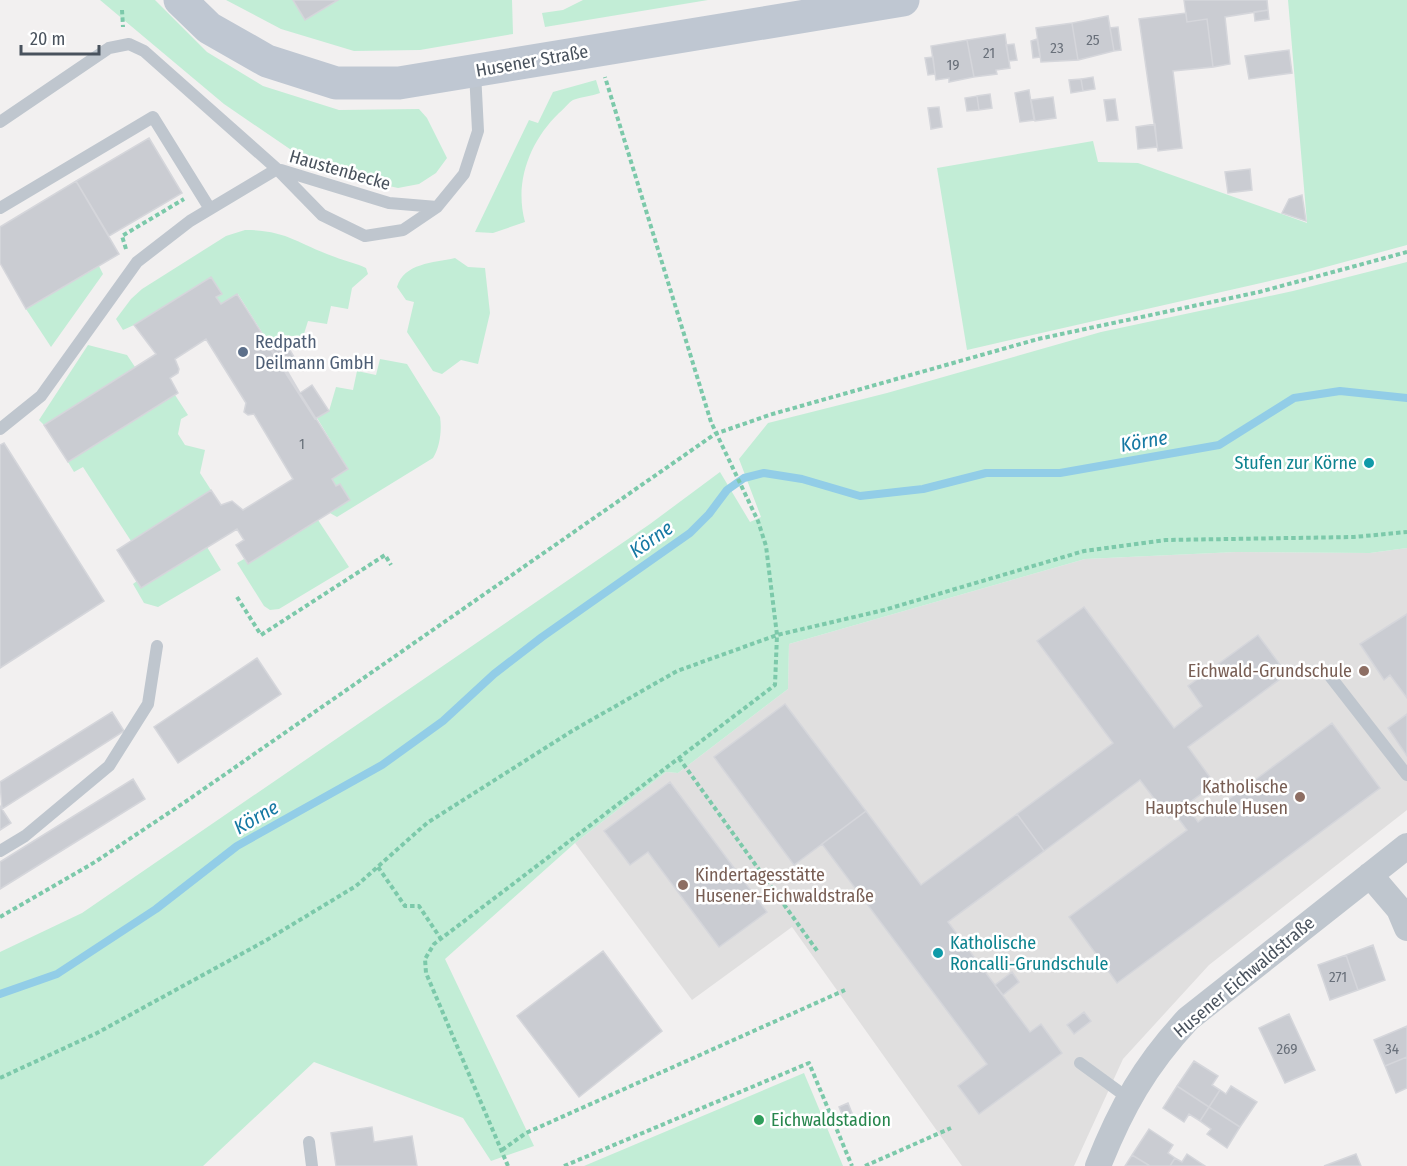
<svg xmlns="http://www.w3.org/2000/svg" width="1407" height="1166" font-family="'Fira Sans Condensed',sans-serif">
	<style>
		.education { fill: #e0dfdf }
		.green { fill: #c2edd6 }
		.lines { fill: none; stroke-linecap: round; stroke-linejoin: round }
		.stream { stroke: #92cde7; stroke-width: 8 }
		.building { fill: #caccd2; stroke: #d5d6db; stroke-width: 1.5 }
		.path { stroke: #7cc9aa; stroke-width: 4; stroke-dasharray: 4.5 3; stroke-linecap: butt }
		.lane { stroke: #bfc6ce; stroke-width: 12 }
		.street { stroke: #bfc6ce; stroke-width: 26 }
		.secondary { stroke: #bfc7d2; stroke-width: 33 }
		.service-dot { fill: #5c6f8a; stroke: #fff; stroke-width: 2 }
		.culture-dot { fill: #0f9aa8; stroke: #fff; stroke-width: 2 }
		.education-dot { fill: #8d6e63; stroke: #fff; stroke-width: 2 }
		.leisure-dot { fill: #2e9e5b; stroke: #fff; stroke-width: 2 }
		.labels { text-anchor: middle; stroke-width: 5; stroke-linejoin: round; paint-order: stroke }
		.number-label { font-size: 15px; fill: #69707a }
		.street-label { font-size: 18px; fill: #49525d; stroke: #fff }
		.service-label { font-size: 18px; fill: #4e5e75; stroke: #fff; text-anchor: start }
		.culture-label { font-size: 18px; fill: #0d838f; stroke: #fff; text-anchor: end }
		.education-label { font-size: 18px; fill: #785e54; stroke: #fff; text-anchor: end }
		.leisure-label { font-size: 18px; fill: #27864d; stroke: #fff; text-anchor: start }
		.water-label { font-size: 20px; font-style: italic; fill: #1578a3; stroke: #fff }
	</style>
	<rect width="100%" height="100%" fill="#f2f0f0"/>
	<path class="education" d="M1407,548V810L1209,965L1123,1059L1074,1166H962L792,927L692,1000L575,843L666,772L678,773L788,689L789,644L1085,559L1236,552L1370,553Z"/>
	<path class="green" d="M100,0H155L207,52L263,86L339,110L419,109L427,118L447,158L436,173L419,184L398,188L322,171L224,104Z
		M226,0H293L305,20L338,0H512L513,34L420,50L354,51L281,29Z
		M583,0H708L545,27L542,13L563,10Z
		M1288,0H1407V245L1300,274L967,350L937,168L1093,141L1098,162L1138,163L1307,223Z
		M596,80L600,93C592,96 581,97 573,100C568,103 564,109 559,113C530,141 514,182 525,222L493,233L475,232L529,120L538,123L553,92Z
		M245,230C287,230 298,244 335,257C345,261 356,263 366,268L368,274L352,288L348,309L331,306L327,324L308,321L303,337L281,335L268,342L238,294L221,304L216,297L221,293L211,277L134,325L123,330L116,319L131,299L142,289L226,236Z
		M455,258L468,267L485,268L490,313L478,364L461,360L442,374L433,371L407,332L414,302L406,300L397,287C404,263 433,263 455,258Z
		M1407,262V548L1370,553L1236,552L1085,559L789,644L788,689L678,773L666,772L575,843L445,959L534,1146L491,1161L463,1118L314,1062L203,1166H0V952L82,913L650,524L720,472L750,522L761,517L739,459L768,423L887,393L1101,332L1293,291Z
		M99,266L103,274L51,347L26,309Z
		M88,345L127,355L135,367L44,425L39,420Z
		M380,359L407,364L440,417C442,430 440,447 433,458L337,517L330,513L350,500L340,484L336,486L332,479L348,469L317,418L329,411L336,387L353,390L357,371L376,375Z
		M175,395L188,415L181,419L178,434L185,445L205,450L200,473L211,490L131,541L83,467L74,472L68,462Z
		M318,520L349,567L279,609L270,610L264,606L237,563L244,559L248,564Z
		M207,547L221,570L158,607L144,603L133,584L137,581L141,588Z
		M804,1073L843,1166H584Z"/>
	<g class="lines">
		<path class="stream" d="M0,994L57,974L156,909L237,846L382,765L443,721L494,674L542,637L690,533L709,514L727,490L744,478L764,473L802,479L860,496L923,489L986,473H1060L1219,445L1294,398L1340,391L1407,398"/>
	</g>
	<path class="building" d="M293,0H338L305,20Z
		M1184,0H1267L1268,10L1225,17L1230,64L1213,67L1207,19L1187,22Z
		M1268,10L1269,19L1255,21L1254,12Z
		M1186,13L1187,22L1207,19L1213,67L1173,71L1182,148L1158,151L1139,19Z
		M1108,16L1114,51L1078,60L1072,23Z
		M1072,23L1078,60L1041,62L1036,28Z
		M1118,27L1121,50L1114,51L1110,28Z
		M1005,34L1010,68L996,70L997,74L974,77L967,40Z
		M1037,39L1040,57L1033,58L1031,41Z
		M967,40L974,77L949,82V78L936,80L931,46Z
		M1014,44L1017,60L1009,61L1006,45Z
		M1289,50L1292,73L1249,79L1245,56Z
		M933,57L935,74L928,75L925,58Z
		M1093,77L1095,89L1083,91L1081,79Z
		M1081,79L1083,91L1071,93L1069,80Z
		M1029,90L1034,120L1020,122L1015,93Z
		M990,94L992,108L979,110L977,96Z
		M977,96L979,110L967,111L965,98Z
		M1053,97L1056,118L1035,121L1031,100Z
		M1115,99L1118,120L1107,121L1104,100Z
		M939,107L942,127L931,129L928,108Z
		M1155,124L1157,147L1138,149L1136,127Z
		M149,138L182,193L109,236L76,181Z
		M1250,169L1252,190L1228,193L1225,172Z
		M76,181L119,254L26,309L0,263V227Z
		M1302,195L1306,221L1282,213L1289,199Z
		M211,277L222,294L216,297L221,304L237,294L348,469L332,479L336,486L340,484L350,500L248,564L236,545L244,540L237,529L141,588L117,550L211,490L221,505L232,501L243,510L293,479L254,414L248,415L244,412L246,403L206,339L175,359L179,369L178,373L170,378L178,393L68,462L44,425L156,354L134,325Z
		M281,335L297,362L286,369L300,393L312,385L329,411L315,419L267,344Z
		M4,443L104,601L0,668V445Z
		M1084,607L1174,728L1202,706L1188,686L1258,635L1287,674L1188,747L1215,784L1186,805L1198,822L1332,723L1380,788L1117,983L1069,917L1187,830L1175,814L1169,818L1140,780L1044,851L1017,814L1113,743L1037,641Z
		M1407,614V698L1390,675L1384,680L1360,644Z
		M257,658L281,694L178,763L154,727Z
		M785,704L866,811L794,865L714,757Z
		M112,712L124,731L2,809L0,782Z
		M1407,714V756L1388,728Z
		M133,779L145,799L0,889V862Z
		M670,782L767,912L719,947L648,852L630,865L604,831Z
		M0,806L11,823L0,830Z
		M866,811L921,885L1017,814L1044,851L948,922L1030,1032L1041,1024L1062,1053L979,1114L958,1086L987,1064L822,844Z
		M1373,945L1385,980L1358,990L1346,955Z
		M603,951L662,1031L579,1097L517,1016Z
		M1346,955L1358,990L1330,1000L1318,965Z
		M1012,972L1019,982L1003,995L995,985Z
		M1084,1012L1091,1021L1074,1034L1067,1025Z
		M1289,1014L1315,1070L1285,1083L1259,1028Z
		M1407,1026V1057L1385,1066L1374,1040Z
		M1407,1057V1088L1396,1093L1385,1066Z
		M1194,1061L1218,1076L1212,1085L1220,1090L1209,1107L1177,1086Z
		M1177,1086L1209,1107L1200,1121L1189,1114L1184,1122L1163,1108Z
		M1231,1086L1257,1102L1240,1127L1209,1107L1220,1090L1226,1094Z
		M848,1103L856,1123L847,1126L839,1107Z
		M1209,1107L1240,1127L1227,1148L1207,1134L1211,1129L1200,1121Z
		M372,1127L374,1142L412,1136L417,1166H336L331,1133Z
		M1149,1129L1173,1145L1168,1153L1175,1158L1170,1166H1150L1132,1155Z
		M1187,1154L1205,1166H1170L1175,1158L1182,1162Z
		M1356,1154L1361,1166H1324Z
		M1132,1155L1150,1166H1125Z"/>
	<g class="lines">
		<path class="path" d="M122,10L123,27
			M126,249L122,236L184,199
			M237,597L261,635L385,555L391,565
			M679,758L818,952
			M378,867L405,906H419L441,939
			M0,917L95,862L188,800L715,434L769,415L1038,339L1259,292L1407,252
			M0,1078L97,1033L265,941L356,886L427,823L572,731L677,671L777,635L884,610L1084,551L1166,540L1354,537L1407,532
			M502,1150L526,1133L845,990
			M508,1166L426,973L425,959L434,944L775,685L777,635L766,546L758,521L711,422L605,77
			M564,1166L809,1063L852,1166
			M865,1166L951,1128"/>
		<path class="lane" d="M0,122L109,48L129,44L144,51L277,169L322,215L365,236L403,230L437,207L464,174L478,131L475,72
			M281,170L389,203L437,207
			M0,208L153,117L210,209
			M0,429L41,396L137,262L190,221L277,169
			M1326,671L1407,775
			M0,851L25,836L109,766L148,704L157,646
			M1080,1063L1128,1098
			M309,1142L312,1166"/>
		<path class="street" d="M1370,875L1399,909L1407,928
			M1098,1166C1121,1108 1145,1065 1188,1019L1407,846"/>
		<path class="secondary" d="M180,0L209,28L267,61L336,83H399L903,0"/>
	</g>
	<circle class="service-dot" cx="243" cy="352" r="6"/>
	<g class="culture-dot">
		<circle cx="1369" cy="463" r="6"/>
		<circle cx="938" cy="953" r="6"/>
	</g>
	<g class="education-dot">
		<circle cx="1364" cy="671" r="6"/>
		<circle cx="1300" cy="797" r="6"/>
		<circle cx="683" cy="885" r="6"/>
	</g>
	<circle class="leisure-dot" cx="759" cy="1120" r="6"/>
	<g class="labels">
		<g class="number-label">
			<text x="1093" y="45">25</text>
			<text x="1057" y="53">23</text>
			<text x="989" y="58">21</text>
			<text x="953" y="70">19</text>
			<text x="302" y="449">1</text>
			<text x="1338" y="982">271</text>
			<text x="1287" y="1054">269</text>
			<text x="1392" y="1054">34</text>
		</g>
		<g class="street-label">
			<text transform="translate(532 61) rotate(-10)" y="6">Husener Straße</text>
			<text transform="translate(340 170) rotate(16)" y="6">Haustenbecke</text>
			<text transform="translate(1244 977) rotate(-40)" y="6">Husener Eichwaldstraße</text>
		</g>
		<g class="service-label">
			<text x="255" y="348">Redpath<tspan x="255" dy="21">Deilmann GmbH</tspan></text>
		</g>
		<g class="culture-label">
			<text x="1357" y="469">Stufen zur Körne</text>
			<text x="950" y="949" text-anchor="start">Katholische<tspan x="950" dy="21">Roncalli-Grundschule</tspan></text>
		</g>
		<g class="education-label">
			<text x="1352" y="677">Eichwald-Grundschule</text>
			<text x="1288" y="793">Katholische<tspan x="1288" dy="21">Hauptschule Husen</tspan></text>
			<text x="695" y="881" text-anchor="start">Kindertagesstätte<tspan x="695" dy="21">Husener-Eichwaldstraße</tspan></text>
		</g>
		<g class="leisure-label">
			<text x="771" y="1126">Eichwaldstadion</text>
		</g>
		<g class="water-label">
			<text transform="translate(1144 441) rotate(-10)" y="7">Körne</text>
			<text transform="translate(651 539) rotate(-35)" y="7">Körne</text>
			<text transform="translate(256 817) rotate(-30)" y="7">Körne</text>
		</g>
	</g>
	<path d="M21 45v9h78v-9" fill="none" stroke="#49525d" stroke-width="3"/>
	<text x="30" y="45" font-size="18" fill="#49525d" stroke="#ffffff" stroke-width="4.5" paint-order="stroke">20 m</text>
</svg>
